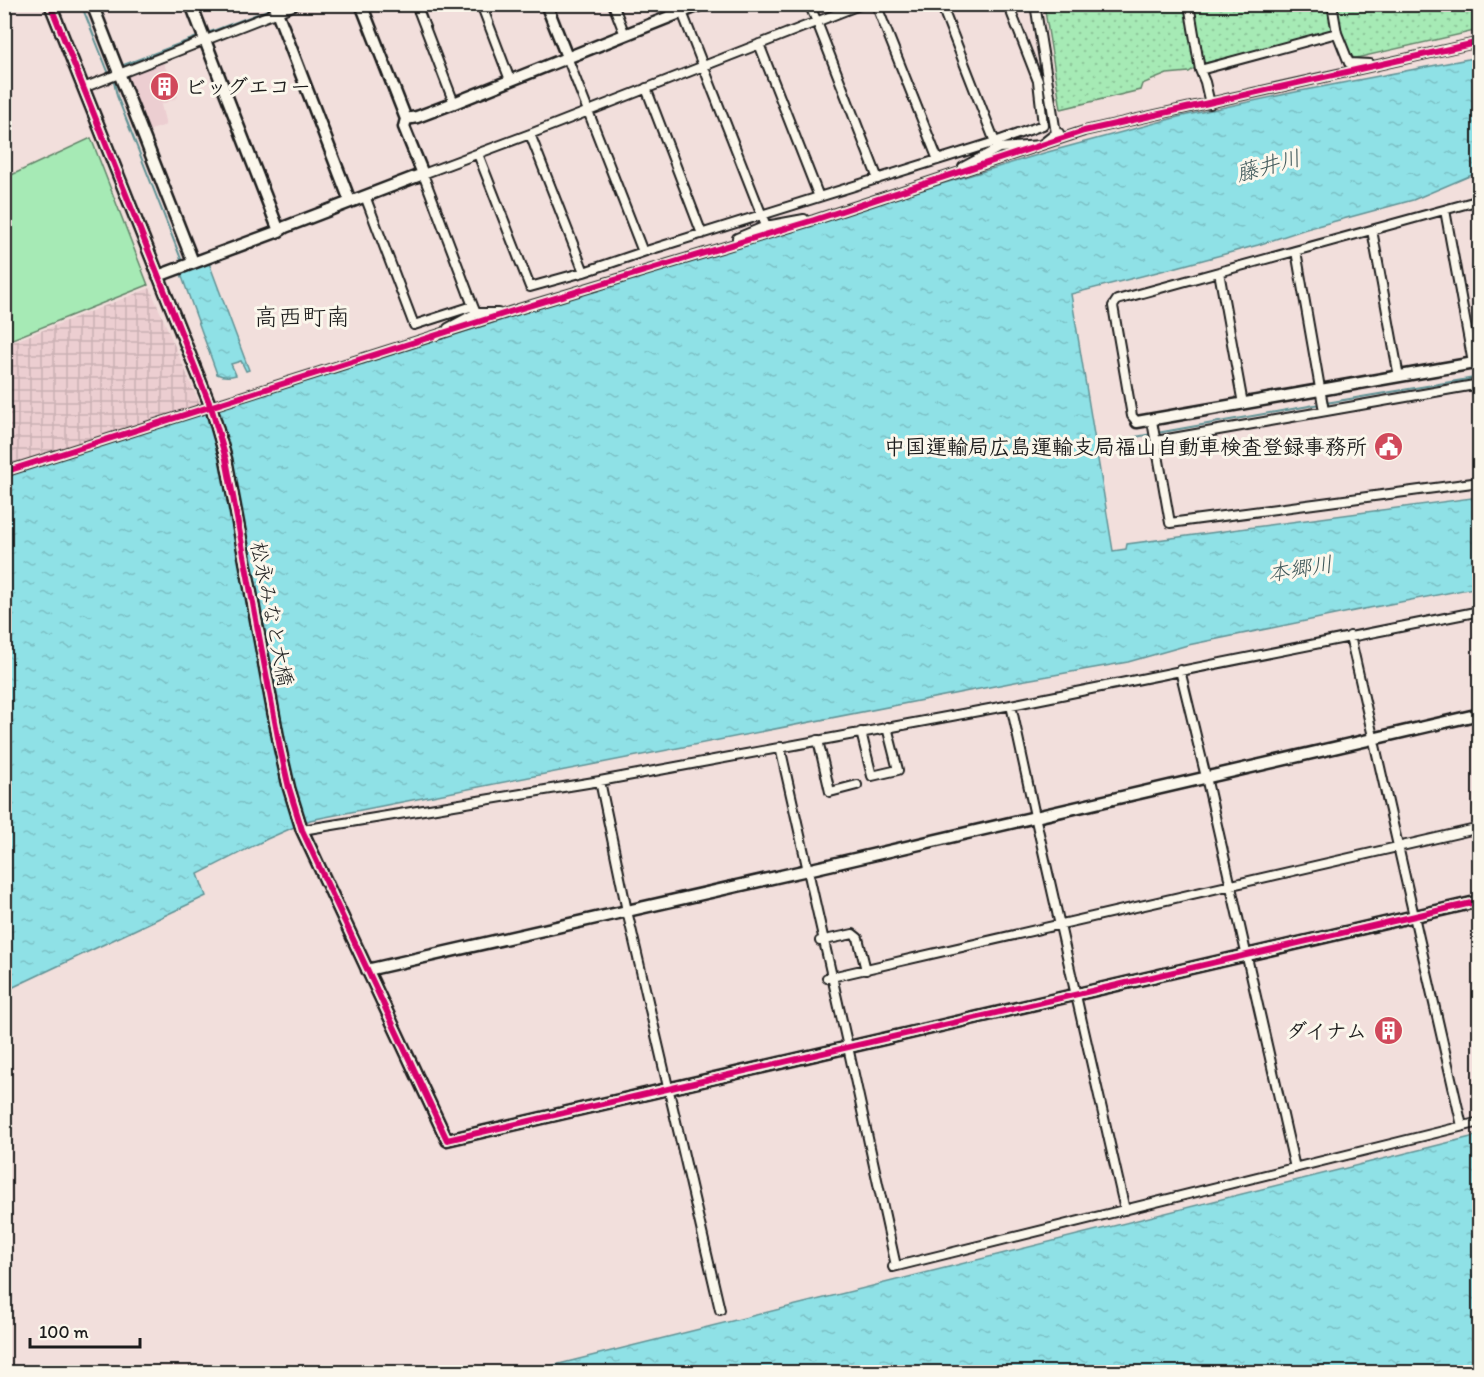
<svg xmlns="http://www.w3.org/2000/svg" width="1484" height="1377" font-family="Itim,'Klee One',sans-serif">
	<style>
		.built { fill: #ecced1 }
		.industrial { fill: url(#industrial-grid) }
		.grass { fill: url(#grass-dots); stroke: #618368; stroke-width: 1.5 }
		.park { fill: #a6eab5; stroke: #618368; stroke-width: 1.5 }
		.water { fill: url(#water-ripples); stroke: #619295; stroke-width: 1.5 }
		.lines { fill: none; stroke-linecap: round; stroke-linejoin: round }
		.stream { stroke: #619295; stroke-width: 2 }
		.street-casing { stroke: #1c1c1c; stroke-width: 12 }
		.secondary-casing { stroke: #1c1c1c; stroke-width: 15 }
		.street { stroke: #fbf7ec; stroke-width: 8 }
		.secondary { stroke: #fbf7ec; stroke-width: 10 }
		.cycleway-casing { stroke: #fbf7ec; stroke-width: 10 }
		.cycleway { stroke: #d6006c; stroke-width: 6 }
		.labels { text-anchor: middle; stroke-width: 6; stroke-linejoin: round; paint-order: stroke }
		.poi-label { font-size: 21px; font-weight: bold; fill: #1c1c1c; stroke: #fbf7ec; text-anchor: end }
		.street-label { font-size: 21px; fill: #1c1c1c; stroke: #fbf7ec }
		.water-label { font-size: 22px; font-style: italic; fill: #3e5759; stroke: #fbf7ec }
		.quarter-label { font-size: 24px; fill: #1c1c1c; stroke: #fbf7ec }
	</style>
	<defs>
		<pattern id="industrial-grid" width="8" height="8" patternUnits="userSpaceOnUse" patternTransform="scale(1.5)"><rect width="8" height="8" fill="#ecced1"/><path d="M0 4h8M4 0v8" fill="none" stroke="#cab0b3"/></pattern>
		<pattern id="grass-dots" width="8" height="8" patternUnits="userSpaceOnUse" patternTransform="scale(1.5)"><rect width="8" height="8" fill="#a6eab5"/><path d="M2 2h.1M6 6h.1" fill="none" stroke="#8ec89b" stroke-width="1.8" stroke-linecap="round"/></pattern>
		<pattern id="water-ripples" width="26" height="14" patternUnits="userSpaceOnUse" patternTransform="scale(1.5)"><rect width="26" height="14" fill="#8fe1e6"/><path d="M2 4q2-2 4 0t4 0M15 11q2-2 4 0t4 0" fill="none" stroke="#7bc0c5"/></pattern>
	</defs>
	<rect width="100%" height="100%" fill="#f2dfdc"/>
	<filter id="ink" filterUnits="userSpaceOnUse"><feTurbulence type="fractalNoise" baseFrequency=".0167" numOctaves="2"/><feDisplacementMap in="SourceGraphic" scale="12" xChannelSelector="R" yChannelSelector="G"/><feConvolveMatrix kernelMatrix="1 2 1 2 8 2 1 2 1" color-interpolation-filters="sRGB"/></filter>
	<g filter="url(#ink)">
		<path class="built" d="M163,62L178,97L161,105L166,125L145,132L125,78Z"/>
		<path class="industrial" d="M150,288L201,407L5,468V345Z"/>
		<path class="grass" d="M1044,5H1476L1479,30L1352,59L1344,46L1338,31L1201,64L1189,72L1167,74L1142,84L1140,90L1061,109Z"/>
		<path class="park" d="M91,138L148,285L5,342V178Z"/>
		<path class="water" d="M1479,57V172L1413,200L1306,229L1258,245L1177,267L1071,294L1113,551L1126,549L1127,544L1479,497V587L1364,609L1188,645L1128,662L1020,681L310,820L267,839L198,874L206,896L5,991V476L730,248L1044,153L1178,117L1300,91Z
			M209,263L249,370L246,371L241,361L231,364L236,375C229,377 223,377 217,374L181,274Z
			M1479,1135V1372H533L543,1368Z"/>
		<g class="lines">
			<path class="stream" d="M81,4L109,74
				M205,34L273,8
				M121,66L200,36
				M112,79L114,82L117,96L183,264
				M1326,403L1480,377
				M1157,433L1320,404
				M1124,439L1152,434"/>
			<defs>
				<path id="street" d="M416,4L454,103
					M481,4L510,80
					M613,4L625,35
					M809,4L817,22L878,179
					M876,4L938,160
					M941,4L995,142L999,148L1041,145L1056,133
					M1035,4L1056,133H1059
					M1189,4L1200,70L1205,82L1210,104
					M1332,4L1337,33L1349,63L1370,64
					M1479,4L1480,8
					M682,12L766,226L804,219
					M759,44L819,197
					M567,57L643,252
					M1200,70L1337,33
					M83,88L298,4
					M646,88L702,234
					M530,134L584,272
					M478,154L530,287L584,272L643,252L995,142L1043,125L1038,81L1008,4
					M963,167L999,148
					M365,196L414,325L473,306L423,174L530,134L862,4
					M1445,210L1473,363
					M1372,230L1399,377
					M737,238L766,226
					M1296,251L1324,411
					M1219,272L1243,404
					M473,306L476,313H498
					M448,328L476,313
					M1152,421L1170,523L1480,482
					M1137,422L1132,416L1113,306L1117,300L1480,200
					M1156,441L1480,384
					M4,472L522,308L814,220L1084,131L1480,42
					M1350,636L1462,1126
					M1180,670L1206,777L1295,1168
					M1011,705L1035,816L1125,1210
					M861,732L872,776L898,770L887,727
					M818,740L830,792L857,785
					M780,747L848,1047L896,1266
					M600,781L627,911L720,1310
					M302,830L600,781L1011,705L1480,611
					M820,941L853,934L858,938L866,970
					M827,978L1480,828
					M893,1267L1480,1122"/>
				<path id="secondary" d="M50,4L212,410L226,459L280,748L289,788L302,830L447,1140L1480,901
					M92,4L193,262
					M191,4L279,231
					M274,4L350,201
					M546,4L567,57
					M406,119L417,117L454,103L702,4
					M158,276L279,231L285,227L423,174L404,127L406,119L361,4
					M1137,422L1480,362
					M367,970L803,871L1480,714"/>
			</defs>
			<use href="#street" class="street-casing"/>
			<use href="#secondary" class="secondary-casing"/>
			<use href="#street" class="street"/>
			<use href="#secondary" class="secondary"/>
			<defs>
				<path id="cycleway" d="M50,4L212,410L226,459L280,748L289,788L302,830L447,1140L1480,901
					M4,472L522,308L814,220L1084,131L1480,42"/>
			</defs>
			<use href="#cycleway" class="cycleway-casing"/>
			<use href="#cycleway" class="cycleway"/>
		</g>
	</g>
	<defs>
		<symbol id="building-disc" viewBox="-11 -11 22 22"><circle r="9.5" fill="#d1495b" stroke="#fbf7ec"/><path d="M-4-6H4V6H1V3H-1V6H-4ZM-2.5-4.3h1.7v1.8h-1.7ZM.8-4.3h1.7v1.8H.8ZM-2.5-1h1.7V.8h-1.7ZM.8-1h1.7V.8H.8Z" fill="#fff"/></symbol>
		<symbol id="civic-disc" viewBox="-11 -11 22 22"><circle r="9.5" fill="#d1495b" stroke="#fbf7ec"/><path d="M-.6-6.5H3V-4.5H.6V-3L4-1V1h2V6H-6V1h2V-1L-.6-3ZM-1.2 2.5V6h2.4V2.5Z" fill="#fff"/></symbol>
	</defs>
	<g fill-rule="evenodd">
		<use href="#building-disc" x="148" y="70" width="33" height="33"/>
		<use href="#civic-disc" x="1372" y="430" width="33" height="33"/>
		<use href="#building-disc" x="1372" y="1014" width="33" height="33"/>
	</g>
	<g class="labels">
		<g class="poi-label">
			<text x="185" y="94" text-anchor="start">ビッグエコー</text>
			<text x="1367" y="454">中国運輸局広島運輸支局福山自動車検査登録事務所</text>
			<text x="1367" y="1038">ダイナム</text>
		</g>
		<g class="street-label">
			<text transform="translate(272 614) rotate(79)" y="7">松永みなと大橋</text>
		</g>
		<g class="water-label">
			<text transform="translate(1268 165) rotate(-15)" y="8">藤井川</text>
			<text transform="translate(1300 568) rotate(-9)" y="8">本郷川</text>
		</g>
		<g class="quarter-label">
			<text x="302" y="325">高西町南</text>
		</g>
	</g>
	<rect width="1484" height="1377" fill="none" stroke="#fbf7ec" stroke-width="24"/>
	<rect x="12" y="12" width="1460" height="1353" fill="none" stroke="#1c1c1c" stroke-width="2" filter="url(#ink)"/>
	<path d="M30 1338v9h110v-9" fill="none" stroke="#1c1c1c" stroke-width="3"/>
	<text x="39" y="1338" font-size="18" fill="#1c1c1c" stroke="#fbf7ec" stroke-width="4.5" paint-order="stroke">100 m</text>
</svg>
